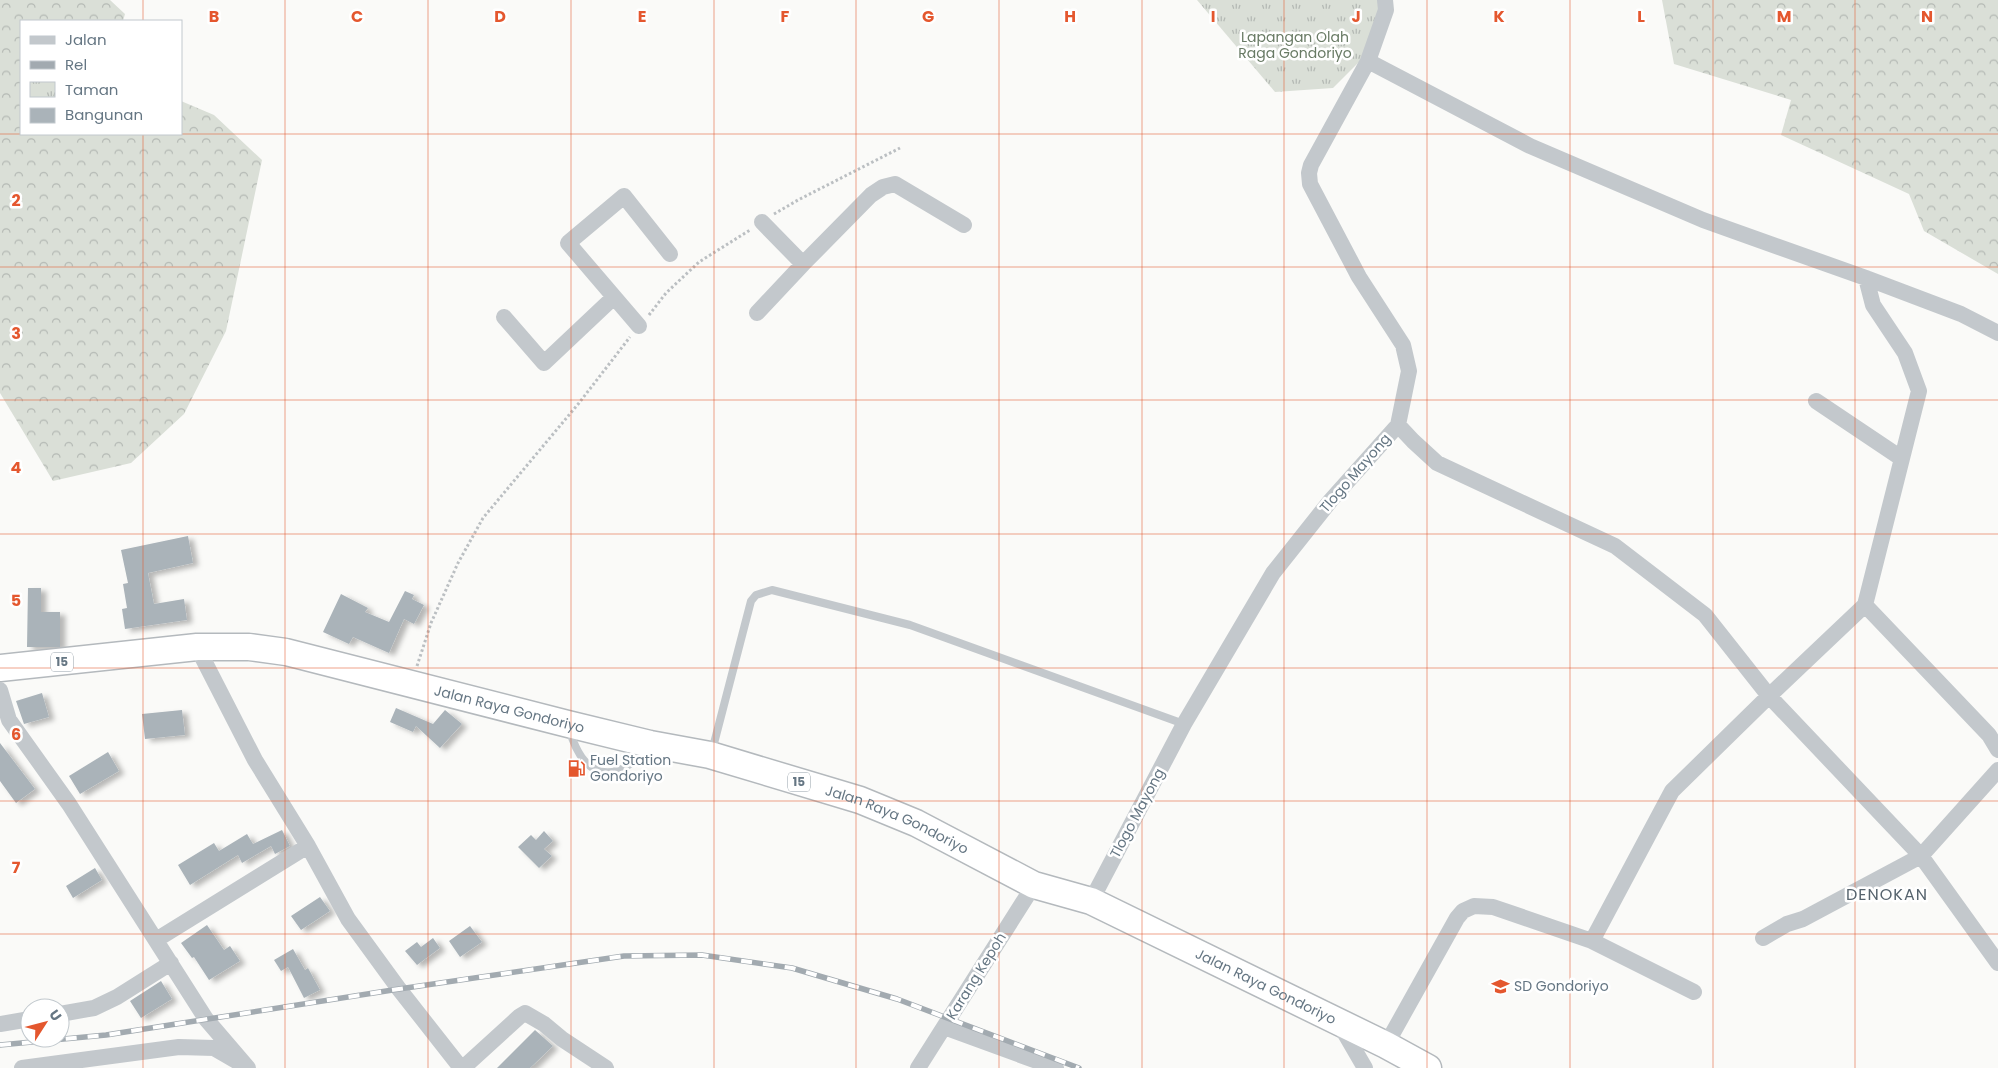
<svg xmlns="http://www.w3.org/2000/svg" width="1998" height="1068" font-family="Poppins,sans-serif">
	<style>
		.forest { fill: url(#forest-crowns) }
		.park { fill: url(#park-tufts) }
		.building { fill: #aab3b9; filter: url(#shadow) }
		.lines { fill: none; stroke-linecap: round; stroke-linejoin: round }
		.trunk-casing { stroke: #b4b9bd; stroke-width: 29 }
		.path { stroke: #bbbfc2; stroke-width: 3; stroke-dasharray: 2.5 2.5; stroke-linecap: butt }
		.service { stroke: #c3c8cc; stroke-width: 8 }
		.minor { stroke: #c3c8cc; stroke-width: 16 }
		.trunk { stroke: #fff; stroke-width: 26 }
		.rail-casing { stroke: #a2aab0; stroke-width: 5.5 }
		.rail { stroke: #fff; stroke-width: 4; stroke-dasharray: 11; stroke-linecap: butt }
		.grid { fill: none; stroke: #e4572e; stroke-width: 1; stroke-opacity: 0.55 }
		.labels { text-anchor: middle; stroke-width: 5; stroke-linejoin: round; paint-order: stroke }
		.shield { fill: #fff; stroke: #939fa8; stroke-width: 1 }
		.shield-label { font-size: 12px; font-weight: bold; fill: #657683 }
		.park-label { font-size: 14px; fill: #687a64; stroke: #fff }
		.street-label { font-size: 14px; fill: #657683; stroke: #fff }
		.poi-label { font-size: 14px; fill: #657683; stroke: #fff; text-anchor: start }
		.quarter-label { font-size: 16px; letter-spacing: 1px; fill: #57646e; stroke: #fff }
		.grid-label { font-size: 16px; text-anchor: middle; font-weight: bold; fill: #e4572e; stroke: #fff; stroke-width: 5; stroke-linejoin: round; paint-order: stroke }
	</style>
	<defs>
		<pattern id="forest-crowns" width="20" height="18" patternUnits="userSpaceOnUse" patternTransform="scale(1.25)"><rect width="20" height="18" fill="#dadfd7"/><path d="M2 6a3 3 0 1 1 6 0M12 15a3 3 0 1 1 6 0" fill="none" stroke="#b4b9b4"/></pattern>
		<pattern id="park-tufts" width="24" height="20" patternUnits="userSpaceOnUse" patternTransform="scale(1.25)"><rect width="24" height="20" fill="#dadfd7"/><path d="M3 7l-1-3M5 7V3M7 7l1-3M15 17l-1-3M17 17v-4M19 17l1-3" fill="none" stroke="#b4b9b4"/></pattern>
		<filter id="shadow"><feDropShadow dx="5.5" dy="3" stdDeviation="2.5" flood-color="#0004"/></filter>
	</defs>
	<rect width="100%" height="100%" fill="#fafaf8"/>
	<path class="forest" d="M0,0H110L125,14L123,21H21V134H181V101L214,115L262,160L226,331L184,414L131,463L53,481L0,393Z
		M1662,0H1998V274L1924,231L1909,194L1781,135L1791,100L1674,64Z"/>
	<path class="park" d="M1197,0H1381L1386,5L1359,62L1333,88L1275,92Z"/>
	<path class="building" d="M188,536L193,563L148,573L154,604L184,599L187,620L125,629L122,609L127,608L123,584L128,583L121,550Z
		M28,588H41V612H60V647H27Z
		M405,591L414,595L412,599L424,605L414,624L404,619L389,653L353,637L349,644L323,632L341,594L368,608L365,612L389,622Z
		M42,693L49,717L24,724L16,701Z
		M396,708L433,724L445,710L462,724L440,748L416,726L413,732L390,722Z
		M182,710L185,735L145,739L142,714Z
		M0,743L35,789L16,803L0,781Z
		M108,752L119,771L80,794L69,776Z
		M282,830L290,846L275,854L271,846L242,863L238,855L190,885L178,865L214,843L219,851L247,834L253,844Z
		M544,831L553,841L544,849L552,856L539,868L518,847L531,835L536,840Z
		M95,868L102,880L73,898L66,886Z
		M320,897L330,911L301,930L291,916Z
		M207,925L224,950L230,946L240,961L209,980L194,957L192,958L181,943Z
		M470,926L482,942L460,957L449,941Z
		M433,938L440,948L417,965L405,951L417,942L421,947Z
		M293,949L305,970L308,968L320,990L304,998L288,967L281,971L274,960Z
		M161,981L172,999L141,1018L130,1001Z
		M535,1030L553,1046L530,1068H497Z"/>
	<g class="lines">
		<defs>
			<g id="trunk">
				<path id="s1" d="M0,668L197,647H249L286,652L568,724L650,744L710,755L860,800L916,823L1034,885L1091,901L1386,1045L1428,1068"/>
			</g>
		</defs>
		<use href="#trunk" class="trunk-casing"/>
		<path class="path" d="M774,214L798,200L900,148
			M649,315L666,293L699,262L750,230
			M417,666L431,623L458,563L483,518L579,403L630,337"/>
		<path class="service" d="M569,728C582,776 612,788 646,749
			M712,751L751,601L756,595L772,590L910,625L1184,724"/>
		<path class="minor" d="M1368,61L1530,146L1703,220L1866,278L1961,314L1998,333
			M803,264L871,195L883,187L895,184L964,225
			M757,313L803,264L762,222
			M504,317L544,363L614,297
			M639,326L568,243L624,196L670,254
			M1816,401L1901,458
			M1398,425L1413,441L1437,463L1615,546L1705,615L1769,696L1921,856L1998,963
			M1865,605L1989,735L1998,750
			M197,647L255,760L308,846L348,919L399,989L461,1068
			M0,690L9,720L69,804L206,1019L248,1068
			M1091,901L1184,724L1273,573L1331,500L1398,425L1409,371L1403,345L1359,277L1310,184L1309,173L1311,165L1368,61L1386,10L1385,0
			M1763,938L1787,924L1803,919L1921,856L1998,770
			M156,940L308,846
			M1592,941L1694,992
			M60,1014L94,1008L117,997L171,963
			M0,1024L30,1019
			M1340,1025L1365,1068
			M944,1027L1056,1068
			M1386,1045L1457,918L1463,911L1474,906L1493,907L1592,941L1672,791L1769,696L1865,605L1919,391L1905,353L1873,305L1866,278
			M22,1068L179,1047L214,1048L238,1062
			M463,1068L520,1016L525,1013L544,1024L562,1039L606,1068
			M918,1068L1034,885"/>
		<use href="#trunk" class="trunk"/>
		<defs>
			<path id="rail" d="M0,1045L106,1035L399,989L624,956L702,955L792,968L897,999L1079,1068"/>
		</defs>
		<use href="#rail" class="rail-casing"/>
		<use href="#rail" class="rail"/>
	</g>
	<path class="grid" d="M143,0V21M285,0V1068M428,0V1068M571,0V1068M714,0V1068M856,0V1068M999,0V1068M1142,0V1068M1284,0V1068M1427,0V1068M1570,0V1068M1713,0V1068M1855,0V1068M0,134H21M143,134V1068M181,134H1998M0,267H1998M0,400H1998M0,534H1998M0,668H1998M0,801H1998M0,934H1998"/>
	<defs>
		<symbol id="fuel-bare" viewBox="-9 -9 18 18"><path d="M-5.5-6h7V0h2V4h1.3V-2.5L3-4.5l.8-.8L6-3V5H2.5V1h-1V6h-7ZM-4.2-4.7v3.2H.2V-4.7Z" fill="#e4572e" stroke="#fff" stroke-width="2.5" paint-order="stroke"/></symbol>
		<symbol id="school-bare" viewBox="-9 -9 18 18"><path d="M0-5L7-2L0 1L-7-2ZM-4 1L0 2.5L4 1V4Q0 6-4 4Z" fill="#e4572e" stroke="#fff" stroke-width="2.5" paint-order="stroke"/></symbol>
	</defs>
	<g fill-rule="evenodd">
		<use href="#fuel-bare" x="564" y="756" width="25" height="25"/>
		<use href="#school-bare" x="1488" y="974" width="25" height="25"/>
	</g>
	<g class="labels">
		<g class="shield">
			<rect x="51" y="652.5" width="22" height="19" rx="4"/>
			<rect x="788" y="772.5" width="22" height="19" rx="4"/>
		</g>
		<g class="shield-label">
			<text x="62" y="666">15</text>
			<text x="799" y="786">15</text>
		</g>
		<g class="park-label">
			<text x="1295" y="42">Lapangan Olah<tspan x="1295" dy="16">Raga Gondoriyo</tspan></text>
		</g>
		<g class="street-label">
			<text transform="translate(1355 473) rotate(-49)" y="5">Tlogo Mayong</text>
			<text dy="5" stroke="none"><textPath href="#s1" startOffset="518">Jalan Raya Gondoriyo</textPath></text>
			<text transform="translate(1137 813) rotate(-62)" y="5">Tlogo Mayong</text>
			<text dy="5" stroke="none"><textPath href="#s1" startOffset="922">Jalan Raya Gondoriyo</textPath></text>
			<text transform="translate(976 976) rotate(-58)" y="5">Karang Kepoh</text>
			<text dy="5" stroke="none"><textPath href="#s1" startOffset="1328">Jalan Raya Gondoriyo</textPath></text>
		</g>
		<g class="poi-label">
			<text x="590" y="765">Fuel Station<tspan x="590" dy="16">Gondoriyo</tspan></text>
			<text x="1514" y="991">SD Gondoriyo</text>
		</g>
		<g class="quarter-label">
			<text x="1887" y="900">DENOKAN</text>
		</g>
	</g>
	<g class="grid-label">
		<text x="214" y="22">B</text>
		<text x="357" y="22">C</text>
		<text x="500" y="22">D</text>
		<text x="642" y="22">E</text>
		<text x="785" y="22">F</text>
		<text x="928" y="22">G</text>
		<text x="1070" y="22">H</text>
		<text x="1213" y="22">I</text>
		<text x="1356" y="22">J</text>
		<text x="1499" y="22">K</text>
		<text x="1641" y="22">L</text>
		<text x="1784" y="22">M</text>
		<text x="1927" y="22">N</text>
		<text x="16" y="206">2</text>
		<text x="16" y="339">3</text>
		<text x="16" y="473">4</text>
		<text x="16" y="606">5</text>
		<text x="16" y="740">6</text>
		<text x="16" y="873">7</text>
	</g>
	<rect x="20" y="20" width="162" height="115" fill="#ffffff" stroke="#c1c8cd"/>
	<rect x="30" y="36" width="25" height="8" fill="#c3c8cc" stroke="#c1c8cd"/>
	<text x="65" y="45" font-size="15" fill="#657683">Jalan</text>
	<rect x="30" y="61" width="25" height="8" fill="#a2aab0" stroke="#c1c8cd"/>
	<text x="65" y="70" font-size="15" fill="#657683">Rel</text>
	<rect x="30" y="82" width="25" height="15" fill="url(#park-tufts)" stroke="#c1c8cd"/>
	<text x="65" y="95" font-size="15" fill="#657683">Taman</text>
	<rect x="30" y="108" width="25" height="15" fill="#aab3b9" stroke="#c1c8cd"/>
	<text x="65" y="120" font-size="15" fill="#657683">Bangunan</text>
	<g transform="translate(45 1023) rotate(54)"><circle r="24" fill="#ffffff" stroke="#c1c8cd"/>
	<path d="M0-4L9 19L0 12L-9 19Z" fill="#e4572e"/>
	<text y="-8" font-size="14" font-weight="bold" text-anchor="middle" fill="#657683">U</text>
	</g>
</svg>
